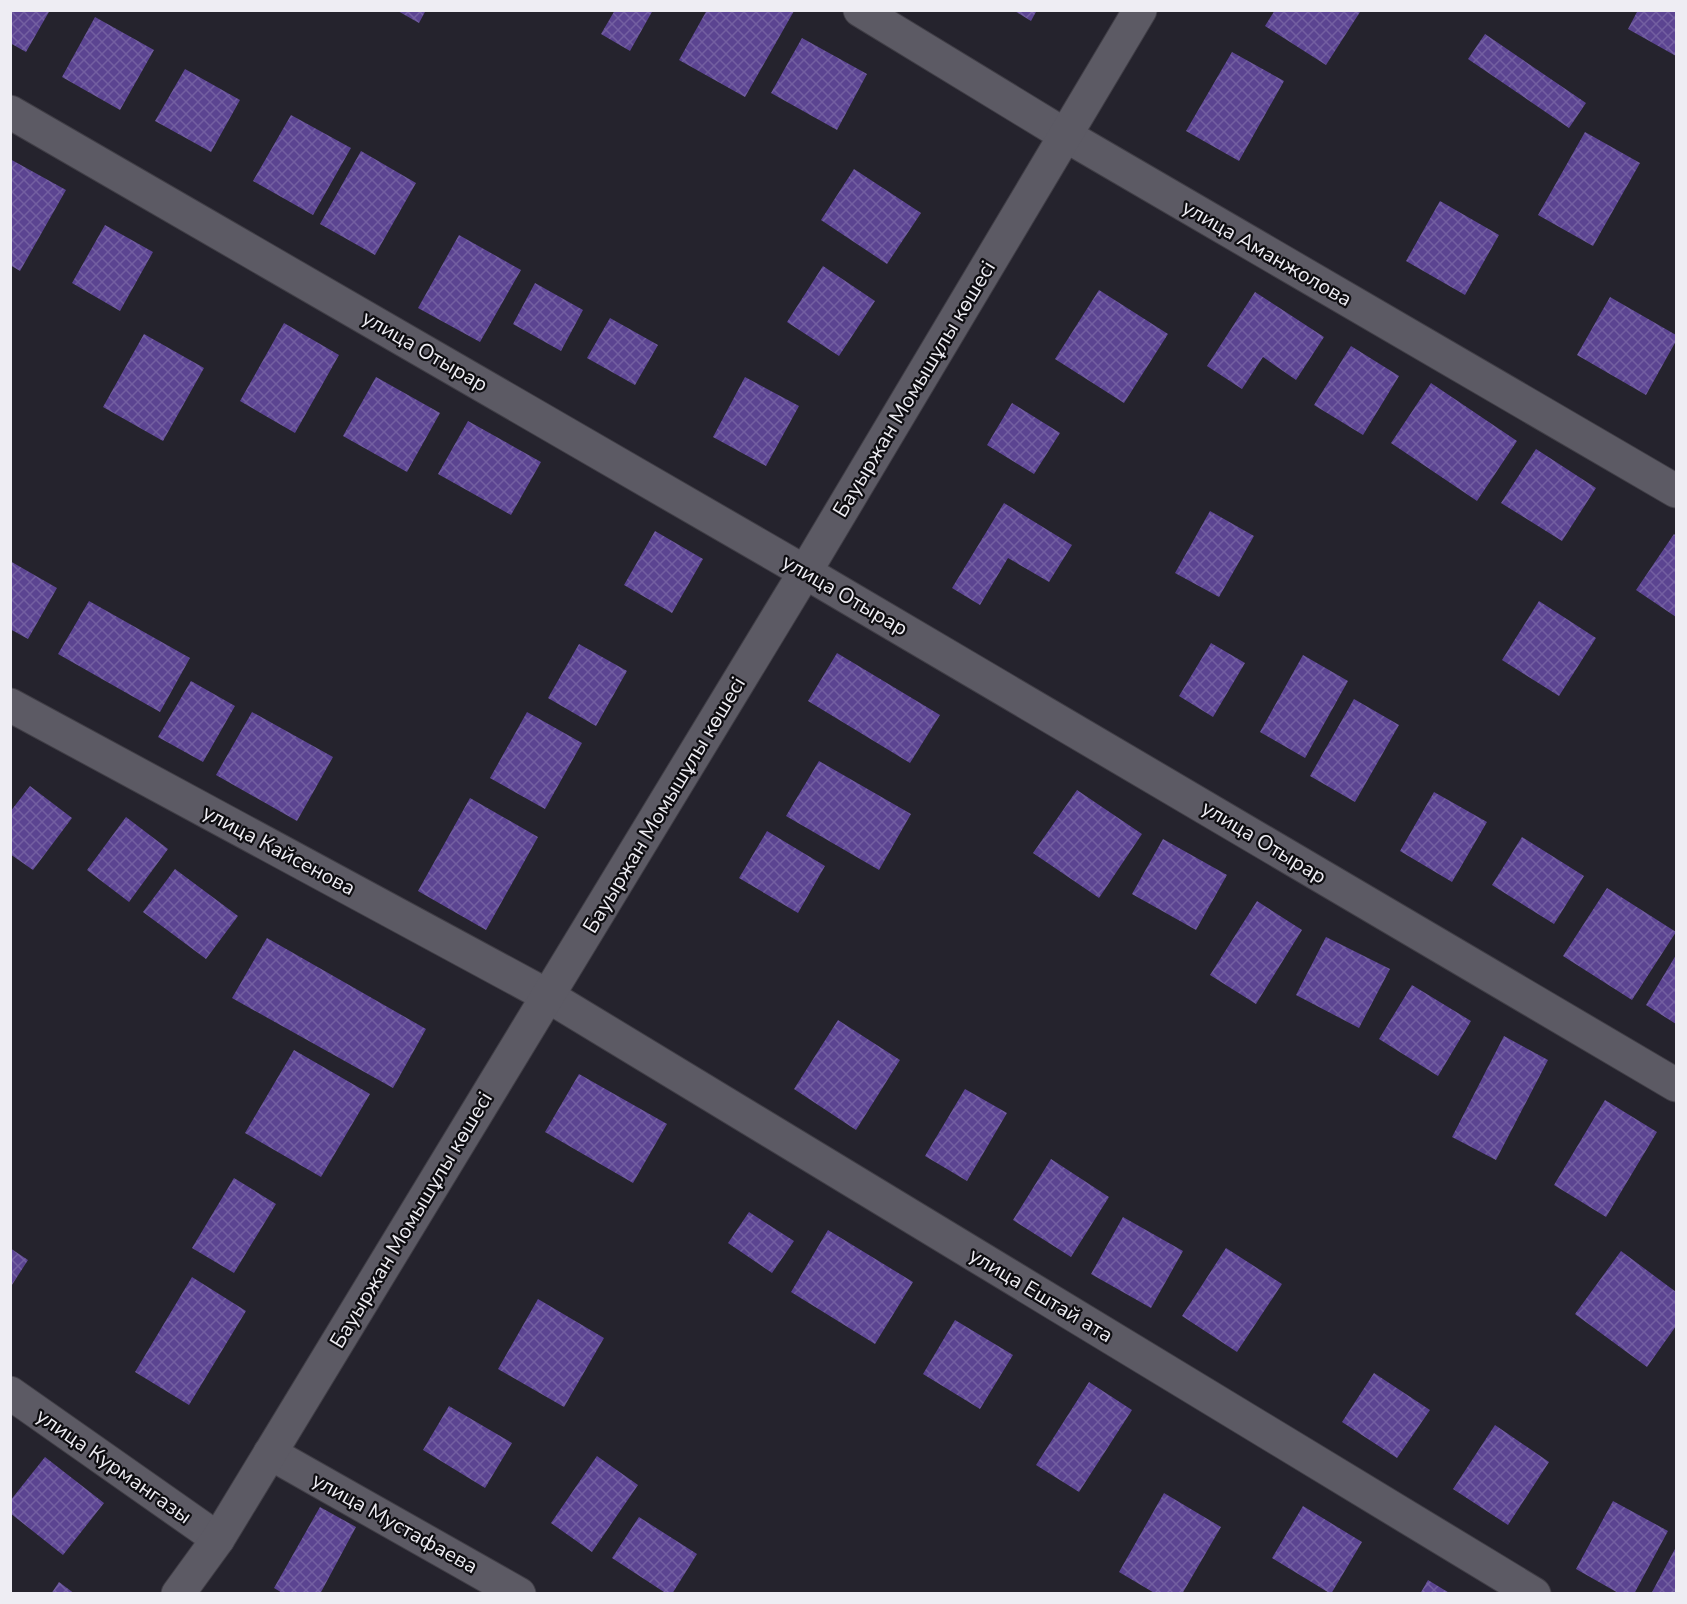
<svg xmlns="http://www.w3.org/2000/svg" width="1687" height="1604" font-family="'Nunito Sans',sans-serif">
	<style>
		.building { fill: url(#building-cross-hatch) }
		.lines { fill: none; stroke-linecap: round; stroke-linejoin: round }
		.minor-casing { stroke: #403e46; stroke-width: 35 }
		.tertiary-casing { stroke: #403e46; stroke-width: 35 }
		.minor { stroke: #5c5a64; stroke-width: 33 }
		.tertiary { stroke: #5c5a64; stroke-width: 33 }
		.labels { text-anchor: middle; stroke-width: 4.5; stroke-linejoin: round; paint-order: stroke }
		.street-label { font-size: 21px; fill: #eeedf3; stroke: #0e0d11 }
	</style>
	<defs>
		<pattern id="building-cross-hatch" width="8" height="8" patternUnits="userSpaceOnUse" patternTransform="scale(1.5)"><rect width="8" height="8" fill="#5b4491"/><path d="M0 0l8 8M0 8l8-8" fill="none" stroke="#735fa1"/></pattern>
	</defs>
	<rect width="100%" height="100%" fill="#25232d"/>
	<path class="building" d="M10,10H50L26,52L10,43Z
		M396,10H426L419,23Z
		M615,10H653L630,51L601,34Z
		M707,10L794,11L745,97L679,60Z
		M1013,10H1037L1031,21Z
		M1275,10H1359L1360,12L1326,65L1265,26Z
		M1638,10H1676V56L1628,29Z
		M95,17L154,50L120,110L62,77Z
		M1485,34L1586,103L1569,128L1468,59Z
		M802,38L867,74L837,130L771,93Z
		M1232,52L1284,81L1239,161L1186,131Z
		M185,69L240,100L211,152L155,121Z
		M291,115L351,148L313,215L253,181Z
		M1585,132L1640,163L1593,246L1538,215Z
		M361,151L416,183L375,255L320,224Z
		M10,159L66,190L20,271L10,265Z
		M854,169L921,213L887,264L821,220Z
		M1440,201L1499,235L1465,295L1406,261Z
		M105,225L153,252L120,311L72,283Z
		M459,235L521,270L480,342L418,308Z
		M823,266L875,301L839,356L787,322Z
		M535,283L583,310L561,351L513,324Z
		M1099,290L1168,334L1124,403L1055,359Z
		M1255,292L1324,337L1296,380L1263,357L1242,389L1207,366Z
		M1610,297L1676,335V341L1646,395L1577,355Z
		M610,318L658,345L635,385L587,358Z
		M284,323L339,355L295,433L240,401Z
		M144,334L204,368L163,441L103,407Z
		M1351,346L1399,376L1363,435L1314,405Z
		M376,377L440,413L407,472L343,436Z
		M745,377L799,406L766,466L713,437Z
		M1431,383L1517,441L1477,501L1391,443Z
		M1012,403L1060,433L1034,474L987,445Z
		M468,421L541,462L511,515L438,474Z
		M1536,449L1596,488L1562,541L1501,503Z
		M1004,503L1072,545L1049,582L1008,558L980,605L952,588Z
		M1210,511L1254,536L1219,597L1175,573Z
		M655,531L703,559L672,613L624,585Z
		M1674,534L1676,536V617L1636,590Z
		M10,561L57,588L28,639L10,629Z
		M89,601L190,658L160,712L58,654Z
		M1539,601L1596,638L1559,696L1502,660Z
		M1211,643L1245,663L1213,717L1179,696Z
		M579,644L627,671L596,726L548,698Z
		M837,653L940,715L910,763L808,701Z
		M1303,655L1348,681L1305,758L1260,732Z
		M191,681L235,706L203,762L158,737Z
		M1354,699L1399,725L1355,802L1310,776Z
		M252,712L333,757L297,821L216,775Z
		M527,712L582,743L545,809L490,778Z
		M819,761L911,814L879,870L786,816Z
		M30,786L72,818L33,870L10,854V812Z
		M1077,790L1142,834L1099,898L1033,853Z
		M1434,792L1487,822L1452,882L1400,851Z
		M470,798L538,837L486,930L418,891Z
		M126,817L168,849L129,902L87,870Z
		M767,831L825,866L798,913L739,878Z
		M1522,837L1584,876L1554,924L1492,885Z
		M1163,839L1227,875L1196,930L1132,894Z
		M175,869L238,916L206,959L143,912Z
		M1607,888L1676,932L1632,1000L1563,956Z
		M1257,901L1302,930L1256,1004L1210,975Z
		M1326,937L1390,969L1359,1028L1296,995Z
		M267,938L426,1029L393,1088L232,998Z
		M1676,955V1024L1646,1005Z
		M1412,985L1471,1021L1438,1076L1379,1039Z
		M838,1020L900,1060L856,1130L794,1089Z
		M1504,1036L1548,1060L1496,1160L1452,1137Z
		M294,1050L370,1094L321,1177L245,1133Z
		M579,1074L667,1124L633,1183L545,1132Z
		M965,1089L1007,1113L967,1181L925,1156Z
		M1605,1100L1657,1132L1606,1217L1554,1185Z
		M1051,1159L1109,1197L1071,1257L1013,1220Z
		M234,1178L276,1204L234,1273L192,1248Z
		M749,1212L794,1241L772,1273L728,1243Z
		M1123,1217L1183,1251L1151,1308L1091,1274Z
		M828,1230L913,1282L875,1344L791,1292Z
		M10,1248L28,1260L10,1288Z
		M1226,1248L1282,1284L1237,1352L1182,1316Z
		M1621,1251L1676,1292V1326L1647,1367L1575,1314Z
		M192,1277L246,1311L189,1405L135,1372Z
		M538,1299L604,1338L564,1407L498,1369Z
		M955,1320L1013,1355L980,1409L923,1374Z
		M1374,1373L1430,1410L1397,1458L1342,1422Z
		M1089,1382L1132,1410L1079,1492L1036,1465Z
		M449,1406L512,1443L485,1488L423,1450Z
		M1495,1425L1549,1462L1508,1525L1453,1489Z
		M597,1456L638,1485L592,1552L551,1523Z
		M45,1457L104,1503L63,1555L10,1513V1501Z
		M1164,1493L1221,1527L1182,1594H1156L1119,1572Z
		M1613,1501L1668,1531L1634,1594H1620L1576,1569Z
		M1303,1506L1362,1542L1331,1594L1272,1558Z
		M320,1507L356,1527L320,1594H284L274,1588Z
		M639,1517L697,1554L672,1594H667L612,1558Z
		M1676,1547V1594H1651Z
		M1428,1580L1451,1594H1420Z
		M59,1582L75,1594H51Z"/>
	<g class="lines">
		<defs>
			<path id="minor" d="M860,10L1065,135L1676,491
				M10,112L805,572L1676,1085
				M10,705L548,996L1534,1594
				M10,1393L218,1539
				M270,1453L519,1594"/>
			<path id="tertiary" d="M178,1594L218,1539L805,572L1140,10"/>
		</defs>
		<use href="#minor" class="minor-casing"/>
		<use href="#tertiary" class="tertiary-casing"/>
		<use href="#minor" class="minor"/>
		<use href="#tertiary" class="tertiary"/>
	</g>
	<g class="labels">
		<g class="street-label">
			<text transform="translate(1267 253) rotate(30)" y="7">улица Аманжолова</text>
			<text transform="translate(425 351) rotate(30)" y="7">улица Отырар</text>
			<text transform="translate(914 389) rotate(-59)" y="7">Бауыржан Момышұлы көшесі</text>
			<text transform="translate(845 595) rotate(30)" y="7">улица Отырар</text>
			<text transform="translate(664 805) rotate(-59)" y="7">Бауыржан Момышұлы көшесі</text>
			<text transform="translate(1264 842) rotate(31)" y="7">улица Отырар</text>
			<text transform="translate(279 850) rotate(28)" y="7">улица Кайсенова</text>
			<text transform="translate(411 1220) rotate(-59)" y="7">Бауыржан Момышұлы көшесі</text>
			<text transform="translate(1041 1295) rotate(31)" y="7">улица Ештай ата</text>
			<text transform="translate(114 1466) rotate(35)" y="7">улица Курмангазы</text>
			<text transform="translate(395 1523) rotate(29)" y="7">улица Мустафаева</text>
		</g>
	</g>
	<rect width="1687" height="1604" fill="none" stroke="#eeedf3" stroke-width="24"/>
</svg>
